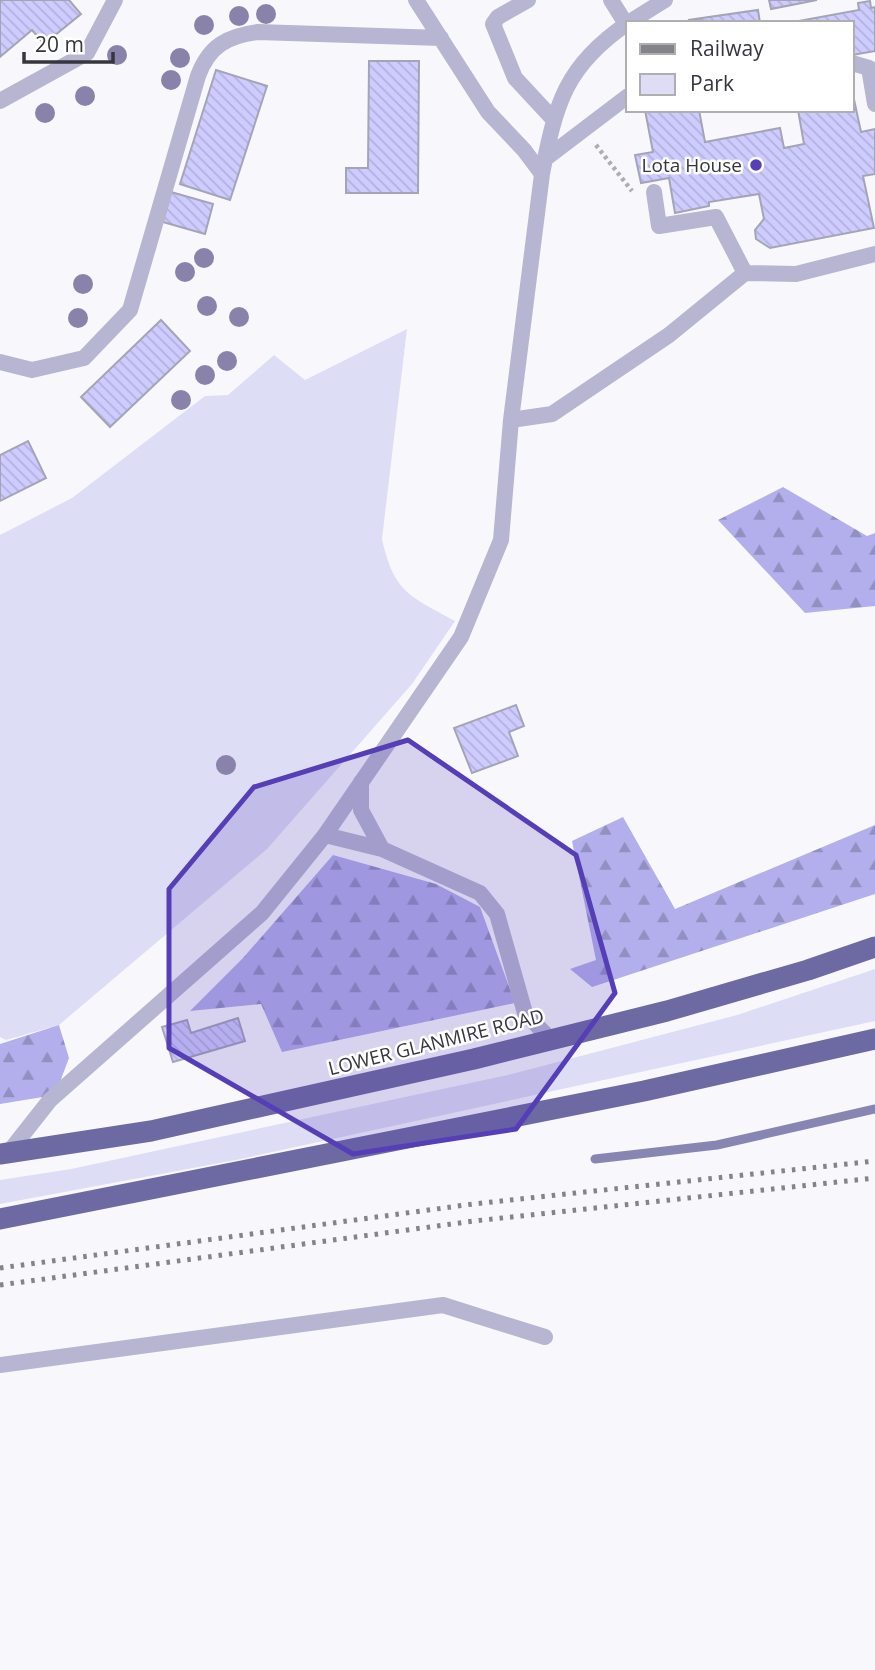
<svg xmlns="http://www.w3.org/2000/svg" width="875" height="1670" font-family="'Open Sans',sans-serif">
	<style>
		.green { fill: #deddf6 }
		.forest { fill: url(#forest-firs) }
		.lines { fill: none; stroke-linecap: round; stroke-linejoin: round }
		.stream { stroke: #8785b2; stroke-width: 9 }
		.building { fill: url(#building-back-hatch); stroke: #a4a4b7; stroke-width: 2 }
		.path { stroke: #adadb2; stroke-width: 4.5; stroke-dasharray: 3.5 3.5; stroke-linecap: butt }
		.lane { stroke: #b7b6d2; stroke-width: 16 }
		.highway { stroke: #6d69a2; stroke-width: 21 }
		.rail { stroke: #838389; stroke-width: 5; stroke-dasharray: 3.5 7; stroke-linecap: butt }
		.tree { fill: #8982aa }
		.marked { fill: #563eb6; fill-opacity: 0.2; stroke: #563eb6; stroke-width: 5; stroke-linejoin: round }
		.poi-dot { fill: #563eb6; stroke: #fff; stroke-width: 2.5 }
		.labels { text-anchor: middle; stroke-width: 5; stroke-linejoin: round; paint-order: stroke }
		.poi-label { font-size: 19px; fill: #36363e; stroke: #fff; text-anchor: end }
		.street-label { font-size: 19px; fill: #36363e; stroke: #fff }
	</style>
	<defs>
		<pattern id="forest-firs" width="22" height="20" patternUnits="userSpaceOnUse" patternTransform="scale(1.75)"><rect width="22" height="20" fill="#b2afec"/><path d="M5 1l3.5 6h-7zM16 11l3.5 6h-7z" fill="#928fc1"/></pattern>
		<pattern id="building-back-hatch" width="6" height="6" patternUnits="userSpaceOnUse" patternTransform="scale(1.75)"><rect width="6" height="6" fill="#ceccff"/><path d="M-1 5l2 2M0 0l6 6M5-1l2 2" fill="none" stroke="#b2b0dc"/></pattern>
	</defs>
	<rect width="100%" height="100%" fill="#f8f8fc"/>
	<path class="green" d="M407,329L382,539C394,593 410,596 455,621L412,684L267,849L59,1025L6,1040L0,1037V535L72,498L205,396L228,395L274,355L305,380Z
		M875,969V1021L236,1160L0,1204V1180L71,1169L512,1074L737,1015Z"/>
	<path class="forest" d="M783,487L867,536L875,533V606L805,613L718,520Z
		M623,817L675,909L875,825V894L592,987L570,969L596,960L572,841Z
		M333,855L436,884L480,907L515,1003L282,1052L261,1004L190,1011L243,958Z
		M59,1025L69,1058L55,1095L0,1104V1044Z"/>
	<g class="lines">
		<path class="stream" d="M595,1159L717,1145L875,1109"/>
	</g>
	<path class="building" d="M0,0H69L81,14L44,44L32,30L0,57Z
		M769,0H817L771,9Z
		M870,1L871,8L875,7V51L852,55V23H788L859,10L858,3Z
		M758,10L760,23L688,20Z
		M369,61H419L418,193H346V168H368Z
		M216,70L267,86L230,200L180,184Z
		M852,90L861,132L875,129V174L863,176L874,228L770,248L756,239L755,230L764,219L759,194L709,202V206L675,213L669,178L641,183L635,155L653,152L645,110H699L705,142L780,128L784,148L804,144L798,110H852Z
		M171,192L213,204L205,234L163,222Z
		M161,320L190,351L110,427L81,397Z
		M28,441L46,478L0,501V455Z
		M516,705L524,726L509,732L518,756L472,773L454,728Z
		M238,1018L245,1041L173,1062L162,1027L187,1020L191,1033Z"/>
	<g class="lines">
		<path class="path" d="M596,145L632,191"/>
		<path class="lane" d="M528,0L498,17L493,24L515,78L554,120
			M611,0L626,24
			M628,23L665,0
			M852,63L869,68L875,104
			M0,101L87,53L115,0
			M545,159L628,96
			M542,174C556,103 565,66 628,23
			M654,192L659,226L716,217L745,273
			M0,362L32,370L84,358L130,310L198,76C209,46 227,36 258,32L441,38
			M511,420L552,414L669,335L745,273L796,274L875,254
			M361,782V810L382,849L480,893L497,914L525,1013L549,1038
			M325,835L382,849
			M9,1152L50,1100L262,913L325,835L461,637L501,540L511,420L542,174L524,150L488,112L416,0
			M0,1365L443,1305L545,1337"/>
		<path class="highway" d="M0,1154L151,1131L474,1059L667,1011L808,970L875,947
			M0,1219L644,1091L875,1039"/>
		<path class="rail" d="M0,1268L473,1204L875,1161
			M0,1285L474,1221L875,1178"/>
	</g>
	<g class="tree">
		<circle cx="266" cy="14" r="10"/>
		<circle cx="239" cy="16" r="10"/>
		<circle cx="204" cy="25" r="10"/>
		<circle cx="117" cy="55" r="10"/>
		<circle cx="180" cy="58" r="10"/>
		<circle cx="171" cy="80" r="10"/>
		<circle cx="85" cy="96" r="10"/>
		<circle cx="45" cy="113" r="10"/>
		<circle cx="204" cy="258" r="10"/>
		<circle cx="185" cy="272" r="10"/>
		<circle cx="83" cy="284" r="10"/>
		<circle cx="207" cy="306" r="10"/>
		<circle cx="239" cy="317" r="10"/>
		<circle cx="78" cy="318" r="10"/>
		<circle cx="227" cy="361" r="10"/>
		<circle cx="205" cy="375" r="10"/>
		<circle cx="181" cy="400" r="10"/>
		<circle cx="226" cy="765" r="10"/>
	</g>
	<path class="marked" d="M408,740L576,855L615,993L516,1129L353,1154L169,1048V889L254,787Z"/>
	<circle class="poi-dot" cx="756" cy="165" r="7"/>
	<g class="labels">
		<g class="poi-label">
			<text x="742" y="172">Lota House</text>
		</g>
		<g class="street-label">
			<text transform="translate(436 1042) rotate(-14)" y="7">LOWER GLANMIRE ROAD</text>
		</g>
	</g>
	<rect x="626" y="21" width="228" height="91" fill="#ffffff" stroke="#afafb2" stroke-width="2"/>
	<rect x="640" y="44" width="35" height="10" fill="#838389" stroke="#afafb2" stroke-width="2"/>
	<text x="690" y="56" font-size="21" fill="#36363e">Railway</text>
	<rect x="640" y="74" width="35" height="21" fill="#deddf6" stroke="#afafb2" stroke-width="2"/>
	<text x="690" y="91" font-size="21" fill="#36363e">Park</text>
	<path d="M24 52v10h89v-10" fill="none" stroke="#36363e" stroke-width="3.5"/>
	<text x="35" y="52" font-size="21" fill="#36363e" stroke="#ffffff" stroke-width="5" paint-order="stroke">20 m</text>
</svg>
